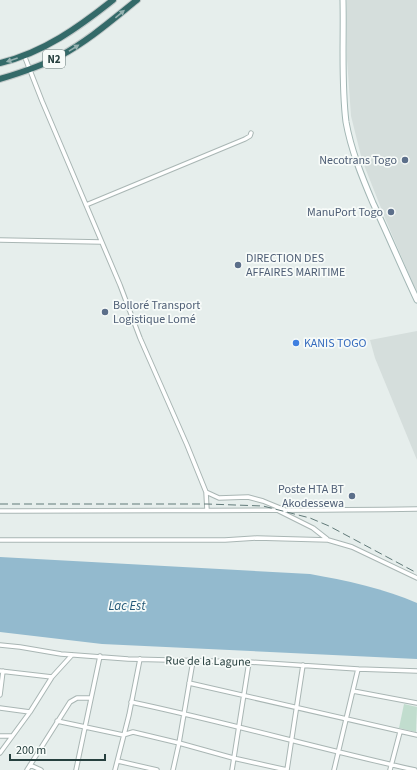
<svg xmlns="http://www.w3.org/2000/svg" width="417" height="770" font-family="'Source Sans 3',sans-serif">
	<style>
		.built { fill: #d5dedc }
		.green { fill: #c1ddce }
		.water { fill: #93bace }
		.lines { fill: none; stroke-linecap: round; stroke-linejoin: round }
		.street-casing { stroke: #a9b6b4; stroke-width: 5.5 }
		.secondary-casing { stroke: #a2b6b4; stroke-width: 7 }
		.highway-casing { stroke: #c2c9c9; stroke-width: 8 }
		.street { stroke: #fff; stroke-width: 3.5 }
		.secondary { stroke: #fff; stroke-width: 5 }
		.highway { stroke: #346a69; stroke-width: 6 }
		.rail { stroke: #617a79; stroke-width: 1; stroke-dasharray: 8 4; stroke-linecap: butt }
		.oneway { fill: #96b2b1 }
		.service-dot { fill: #5c6f8a; stroke: #f7fbf9; stroke-width: 1.5 }
		.shop-dot { fill: #3f7fe0; stroke: #f7fbf9; stroke-width: 1.5 }
		.labels { text-anchor: middle; stroke-width: 3.5; stroke-linejoin: round; paint-order: stroke }
		.shield { fill: #f7fbf9; stroke: #657776; stroke-width: 1 }
		.shield-label { font-size: 11px; font-weight: bold; fill: #263f3e }
		.service-label { font-size: 12px; fill: #4e5e75; stroke: #f7fbf9; text-anchor: end }
		.shop-label { font-size: 12px; fill: #366cbe; stroke: #f7fbf9; text-anchor: start }
		.street-label { font-size: 12px; fill: #263f3e; stroke: #f7fbf9 }
		.water-label { font-size: 13px; font-style: italic; fill: #245978; stroke: #f7fbf9 }
	</style>
	<rect width="100%" height="100%" fill="#e6eeec"/>
	<path class="built" d="M347,0H417V293L387,223L362,160L351,116L347,59Z
		M417,331V460L375,358L370,340Z"/>
	<path class="green" d="M404,704L417,707L416,732L399,728Z"/>
	<path class="water" d="M0,557L310,574C344,580 386,589 417,603V659L102,644L0,632Z"/>
	<g class="lines">
		<defs>
			<path id="street" d="M24,55L42,101L120,285L140,338L187,445L206,492L207,510
				M86,205L245,139L250,136L251,133
				M0,240L101,242
				M206,492L219,498L248,497L263,501L285,510
				M0,511C139,510 278,511 417,509
				M279,511L313,528L327,539
				M0,540H225L257,538L328,540L352,547L417,578
				M0,645L20,647L61,654L128,659L249,662L358,669L417,671
				M0,671L52,677
				M189,683L417,735
				M353,691L417,703
				M0,695L3,671
				M131,702C226,722 320,749 415,770
				M0,708L30,712
				M57,721L123,735L133,732L179,743L233,758L287,770
				M0,736H12
				M0,753L30,712L52,677L72,655
				M118,761L157,770
				M30,765L41,770
				M27,770L70,702L77,698H91
				M76,770L100,656
				M115,770L129,715L140,659
				M173,770L179,743L193,661
				M232,770L249,662
				M287,770L303,665
				M334,770L358,669
				M390,770L400,732"/>
			<path id="secondary" d="M343,0C344,40 341,82 346,122C351,150 362,177 373,203C388,235 402,268 417,300"/>
			<path id="highway" d="M0,63C43,53 79,27 113,0
				M0,79C20,73 42,66 60,56C88,41 112,20 137,0"/>
		</defs>
		<use href="#street" class="street-casing"/>
		<use href="#secondary" class="secondary-casing"/>
		<use href="#highway" class="highway-casing"/>
		<use href="#street" class="street"/>
		<use href="#secondary" class="secondary"/>
		<use href="#highway" class="highway"/>
		<path class="rail" d="M0,504H207L263,506L310,518L329,526L417,573"/>
	</g>
	<defs><path id="oneway-solid" d="M-6-.8H1V-3.2L6.5 0L1 3.2V.8H-6Z"/></defs>
	<g class="oneway">
		<use href="#oneway-solid" transform="translate(120 14) rotate(-40)"/>
		<use href="#oneway-solid" transform="translate(74 48) rotate(-32)"/>
		<use href="#oneway-solid" transform="translate(12 60) rotate(161)"/>
	</g>
	<g class="service-dot">
		<circle cx="405" cy="160" r="4"/>
		<circle cx="391" cy="212" r="4"/>
		<circle cx="238" cy="265" r="4"/>
		<circle cx="105" cy="312" r="4"/>
		<circle cx="352" cy="496" r="4"/>
	</g>
	<circle class="shop-dot" cx="296" cy="343" r="4"/>
	<g class="labels">
		<rect class="shield" x="43" y="50" width="22" height="18" rx="3"/>
		<g class="shield-label">
			<text x="54" y="63">N2</text>
		</g>
		<g class="service-label">
			<text x="397" y="164">Necotrans Togo</text>
			<text x="383" y="216">ManuPort Togo</text>
			<text x="246" y="262" text-anchor="start">DIRECTION DES<tspan x="246" dy="14">AFFAIRES MARITIME</tspan></text>
			<text x="113" y="309" text-anchor="start">Bolloré Transport<tspan x="113" dy="14">Logistique Lomé</tspan></text>
			<text x="344" y="493">Poste HTA BT<tspan x="344" dy="14">Akodessewa</tspan></text>
		</g>
		<g class="shop-label">
			<text x="304" y="347">KANIS TOGO</text>
		</g>
		<g class="street-label">
			<text transform="translate(208 661) rotate(1)" y="4">Rue de la Lagune</text>
		</g>
		<g class="water-label">
			<text x="127" y="610">Lac Est</text>
		</g>
	</g>
	<path d="M10 754v6h95v-6" fill="none" stroke="#263f3e" stroke-width="2"/>
	<text x="16" y="754" font-size="12" fill="#263f3e" stroke="#f7fbf9" stroke-width="3" paint-order="stroke">200 m</text>
</svg>
